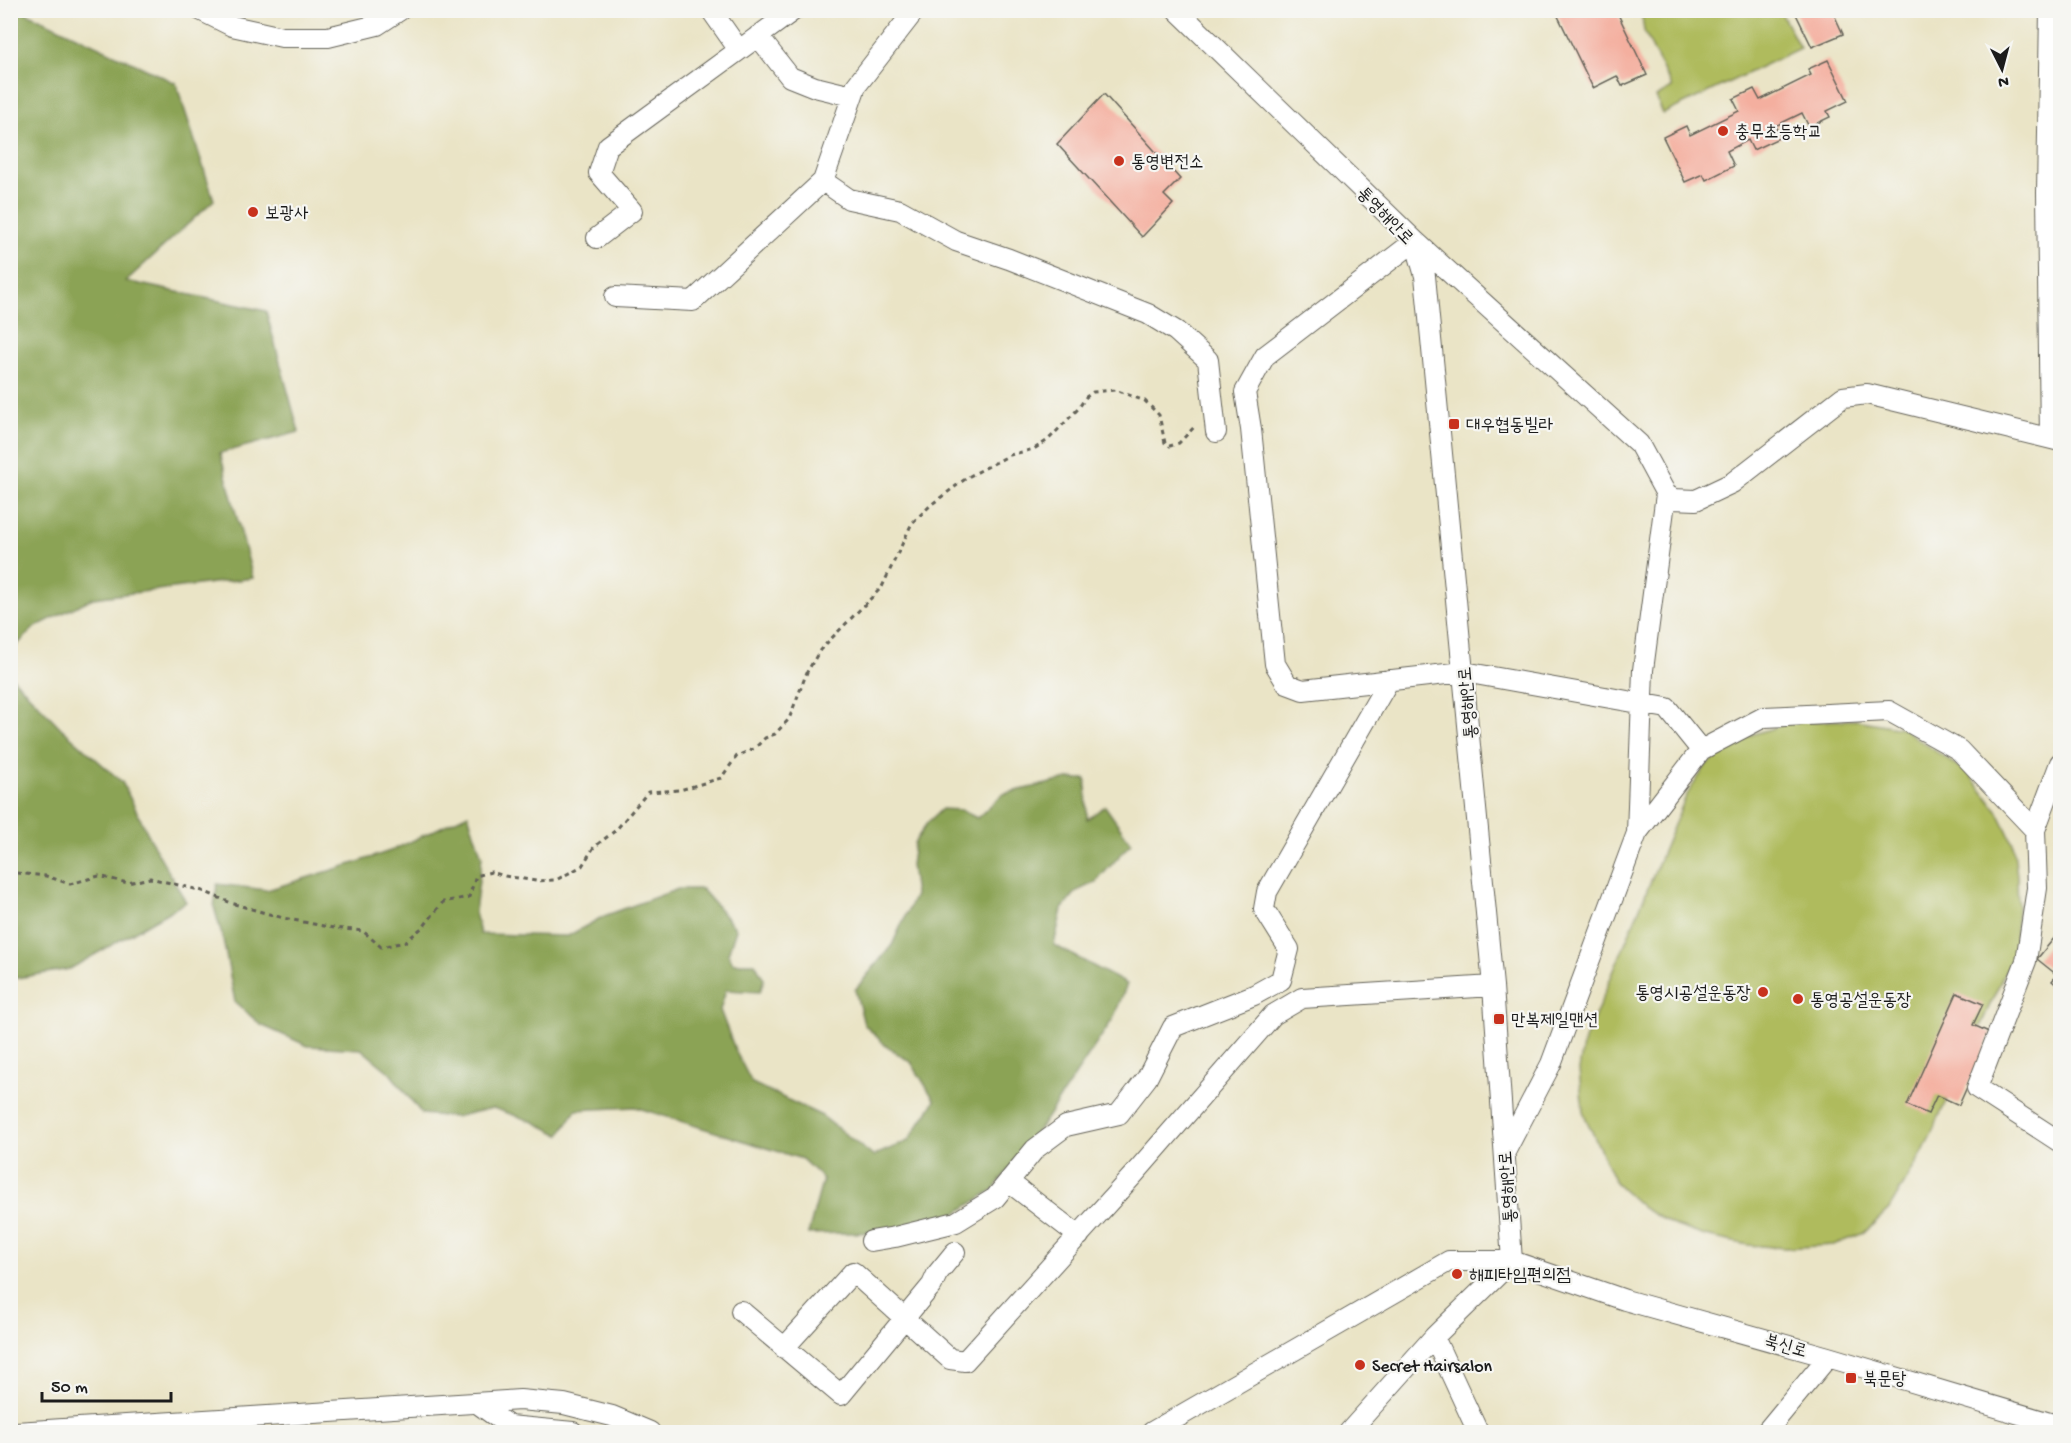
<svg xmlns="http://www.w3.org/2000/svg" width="2071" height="1443" font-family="'Gochi Hand','Poor Story',sans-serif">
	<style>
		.green { fill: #afbb5d; stroke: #666c3c; stroke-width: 1.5 }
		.forest { fill: #8ba354; stroke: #546038; stroke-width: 1.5 }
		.building { fill: #f4af9f }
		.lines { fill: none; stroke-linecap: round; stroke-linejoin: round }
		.minor-casing { stroke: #646258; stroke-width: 22 }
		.path { stroke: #646258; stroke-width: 3; stroke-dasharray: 4.5 4.5; stroke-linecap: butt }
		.minor { stroke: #fff; stroke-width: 20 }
		.poi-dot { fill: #c8321e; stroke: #f6f6f2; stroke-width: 2 }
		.labels { text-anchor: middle; stroke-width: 4.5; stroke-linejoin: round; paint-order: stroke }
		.poi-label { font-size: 18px; fill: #1c1c1c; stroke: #f6f6f2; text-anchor: start }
		.street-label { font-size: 18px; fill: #1c1c1c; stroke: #f6f6f2 }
	</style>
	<rect width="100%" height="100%" fill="#f6f6f2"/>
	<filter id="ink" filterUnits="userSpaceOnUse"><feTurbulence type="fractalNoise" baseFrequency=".0167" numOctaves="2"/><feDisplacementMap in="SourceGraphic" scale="12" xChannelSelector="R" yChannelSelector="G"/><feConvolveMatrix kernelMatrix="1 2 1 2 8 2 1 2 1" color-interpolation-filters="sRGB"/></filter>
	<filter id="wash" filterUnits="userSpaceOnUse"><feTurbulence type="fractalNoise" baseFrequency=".008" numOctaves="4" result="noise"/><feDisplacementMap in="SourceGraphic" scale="24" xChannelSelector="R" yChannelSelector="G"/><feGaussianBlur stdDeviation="1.35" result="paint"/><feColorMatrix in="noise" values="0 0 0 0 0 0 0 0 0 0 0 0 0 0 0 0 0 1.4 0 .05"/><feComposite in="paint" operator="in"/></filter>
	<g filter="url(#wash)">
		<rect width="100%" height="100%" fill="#eae4c6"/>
		<path class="green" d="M1641,10L1780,11L1800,48L1663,114L1656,97L1672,88L1644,31Z
			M1856,720L1902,728L1970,775L1997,810L2013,843L2017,876L2018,910L2014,952L1923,1152L1889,1209L1864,1233L1833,1245L1785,1248L1748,1245L1705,1236L1671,1224L1643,1208L1615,1182L1583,1112L1579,1070L1583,1045L1686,796L1707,764L1748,736L1792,722Z"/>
		<path class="forest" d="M27,11V13L176,83L214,200L126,281L266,311L299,432L220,453L253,578L93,598L35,627L11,651L10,11Z
			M11,676L61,728L122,782L154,846L186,902L70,969L11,979Z
			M1068,779H1086L1087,819L1105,806L1131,843L1096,882L1077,891L1062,909L1054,945L1127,984L1113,1019L1044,1122L993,1190L928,1231L808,1234L823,1179L802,1159L635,1107L576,1110L560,1135L534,1122L493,1108L455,1117L422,1114L389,1072L361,1049L308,1046L261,1025L235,1002L223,939L214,907L217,884L267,890L352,864L393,850L468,814L482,857L475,912L480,934L568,936L604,916L678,889H702L736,929L728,954L733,963H755L764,979L760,992L726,990L720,1010L736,1052L752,1083L822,1116L873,1156L908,1141L935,1101L911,1062L887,1047L864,1024L855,990L892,945L915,895L911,865L914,843L927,823L942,809L961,810L977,818L1003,794Z"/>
		<g id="blocks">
			<path class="building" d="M1555,10H1616L1647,75L1622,86L1617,76L1593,88Z
				M1794,10H1832L1843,34L1812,47Z
				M1828,60L1848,101L1827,111L1830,117L1809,127L1802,113L1775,126L1781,137L1753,150L1748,140L1727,151L1734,166L1706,180L1703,174L1685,182L1663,137L1686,126L1690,135L1739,111L1733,99L1754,89L1760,100L1811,75L1808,69Z
				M1104,94L1180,179L1164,195L1173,204L1142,237L1057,144Z
				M2060,931V988L2052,981L2057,975L2037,959Z
				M1957,993L1983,1004L1973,1025L1991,1033L1959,1105L1937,1095L1928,1114L1907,1105Z"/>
		</g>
	</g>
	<g filter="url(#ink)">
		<use href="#blocks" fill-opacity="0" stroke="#646258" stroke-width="1.5"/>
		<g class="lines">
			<defs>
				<path id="minor" d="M200,10L232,26L282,37H328L377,25L400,10
					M711,10L739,50
					M1177,10L1415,241L1425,276L1493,986L1512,1261L1434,1337L1349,1432
					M2050,10L2047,193L2050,438
					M758,36L790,77L815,87L852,96
					M823,181L849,199L900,210L956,241L1009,259L1148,314L1176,331L1208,360L1216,432
					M597,238L632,211L599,173L608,146L794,10
					M615,297L693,301L823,181L856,86L915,10
					M1701,750L1667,708L1464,672L1303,690L1287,684L1275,664L1251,429L1245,392L1265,356L1415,241L1639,444L1666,494L1673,499L1696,500L1732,483L1843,397L1867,394L2060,441
					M2060,763L2035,830L2037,888L2026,961L1977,1088L2060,1142
					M1637,833L1701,750L1764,717L1889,711L1959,750L2035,830
					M1505,1152L1551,1064L1637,833L1643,670L1666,494
					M1009,1182L1079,1236
					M871,1241L895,1237L956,1222L995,1198L1035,1149L1066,1126L1119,1114L1147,1078L1173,1027L1254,995L1281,980L1289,949L1264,909L1267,892L1389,680
					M741,1311L841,1395L932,1285L937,1274L955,1252
					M1434,1337L1478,1432
					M784,1348L853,1272L950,1359L965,1361L1135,1173L1273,1015L1302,998L1493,986
					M477,1403L509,1426L573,1432
					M16,1432L520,1400L564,1404L612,1416L650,1432
					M1152,1432L1449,1261H1512L1625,1300L1828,1357L2060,1426
					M1766,1432L1828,1357"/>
			</defs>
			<use href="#minor" class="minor-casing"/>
			<path class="path" d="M10,867L16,873L46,876L70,884L99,876L128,883L150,878L203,891L231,903L283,918L334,928L363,931L381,947L405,942L424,926L443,902L469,897L476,876L491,872L505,876L536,881L556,880L582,866L594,847L616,830L648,792L680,790L721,778L737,756L755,748L765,738L775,734L789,719L807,672L820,650L882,587L912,523L932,504L968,477L1010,455L1034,449L1048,440L1078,409L1086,397L1093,392L1115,390L1145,401L1159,415L1165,443L1170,446L1179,443L1196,425"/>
			<use href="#minor" class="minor"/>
		</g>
	</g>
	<g class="poi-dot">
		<circle cx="1723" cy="131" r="6"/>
		<circle cx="1119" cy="161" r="6"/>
		<circle cx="253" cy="212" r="6"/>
		<rect x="1448" y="418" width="12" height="12" rx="3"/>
		<circle cx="1763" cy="992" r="6"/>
		<circle cx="1798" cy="999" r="6"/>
		<rect x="1493" y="1013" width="12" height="12" rx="3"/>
		<circle cx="1457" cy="1274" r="6"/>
		<circle cx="1360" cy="1365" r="6"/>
		<rect x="1845" y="1372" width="12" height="12" rx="3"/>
	</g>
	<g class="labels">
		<g class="poi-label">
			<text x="1735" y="137">충무초등학교</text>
			<text x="1131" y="167">통영변전소</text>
			<text x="265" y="218">보광사</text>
			<text x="1466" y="430">대우협동빌라</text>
			<text x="1751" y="998" text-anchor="end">통영시공설운동장</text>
			<text x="1810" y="1005">통영공설운동장</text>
			<text x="1511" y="1025">만복제일맨션</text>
			<text x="1469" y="1280">해피타임편의점</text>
			<text x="1372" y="1371">Secret Hairsalon</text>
			<text x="1863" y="1384">북문탕</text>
		</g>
		<g class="street-label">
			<text transform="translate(1386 215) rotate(46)" y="6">통영해안로</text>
			<text transform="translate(1467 703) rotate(-95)" y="6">통영해안로</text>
			<text transform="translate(1507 1187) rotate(-94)" y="6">통영해안로</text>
			<text transform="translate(1786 1345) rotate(16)" y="6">북신로</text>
		</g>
	</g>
	<rect width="2071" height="1443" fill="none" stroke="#f6f6f2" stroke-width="36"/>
	<g transform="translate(2002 69) rotate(174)" stroke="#f6f6f2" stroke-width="4.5" paint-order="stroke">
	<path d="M0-4.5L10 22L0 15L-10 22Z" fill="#1c1c1c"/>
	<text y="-9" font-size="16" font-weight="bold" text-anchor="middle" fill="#1c1c1c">N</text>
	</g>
	<path d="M42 1392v9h129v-9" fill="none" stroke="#1c1c1c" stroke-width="3"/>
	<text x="51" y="1392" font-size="18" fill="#1c1c1c" stroke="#f6f6f2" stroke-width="4.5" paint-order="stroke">50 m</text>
</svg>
